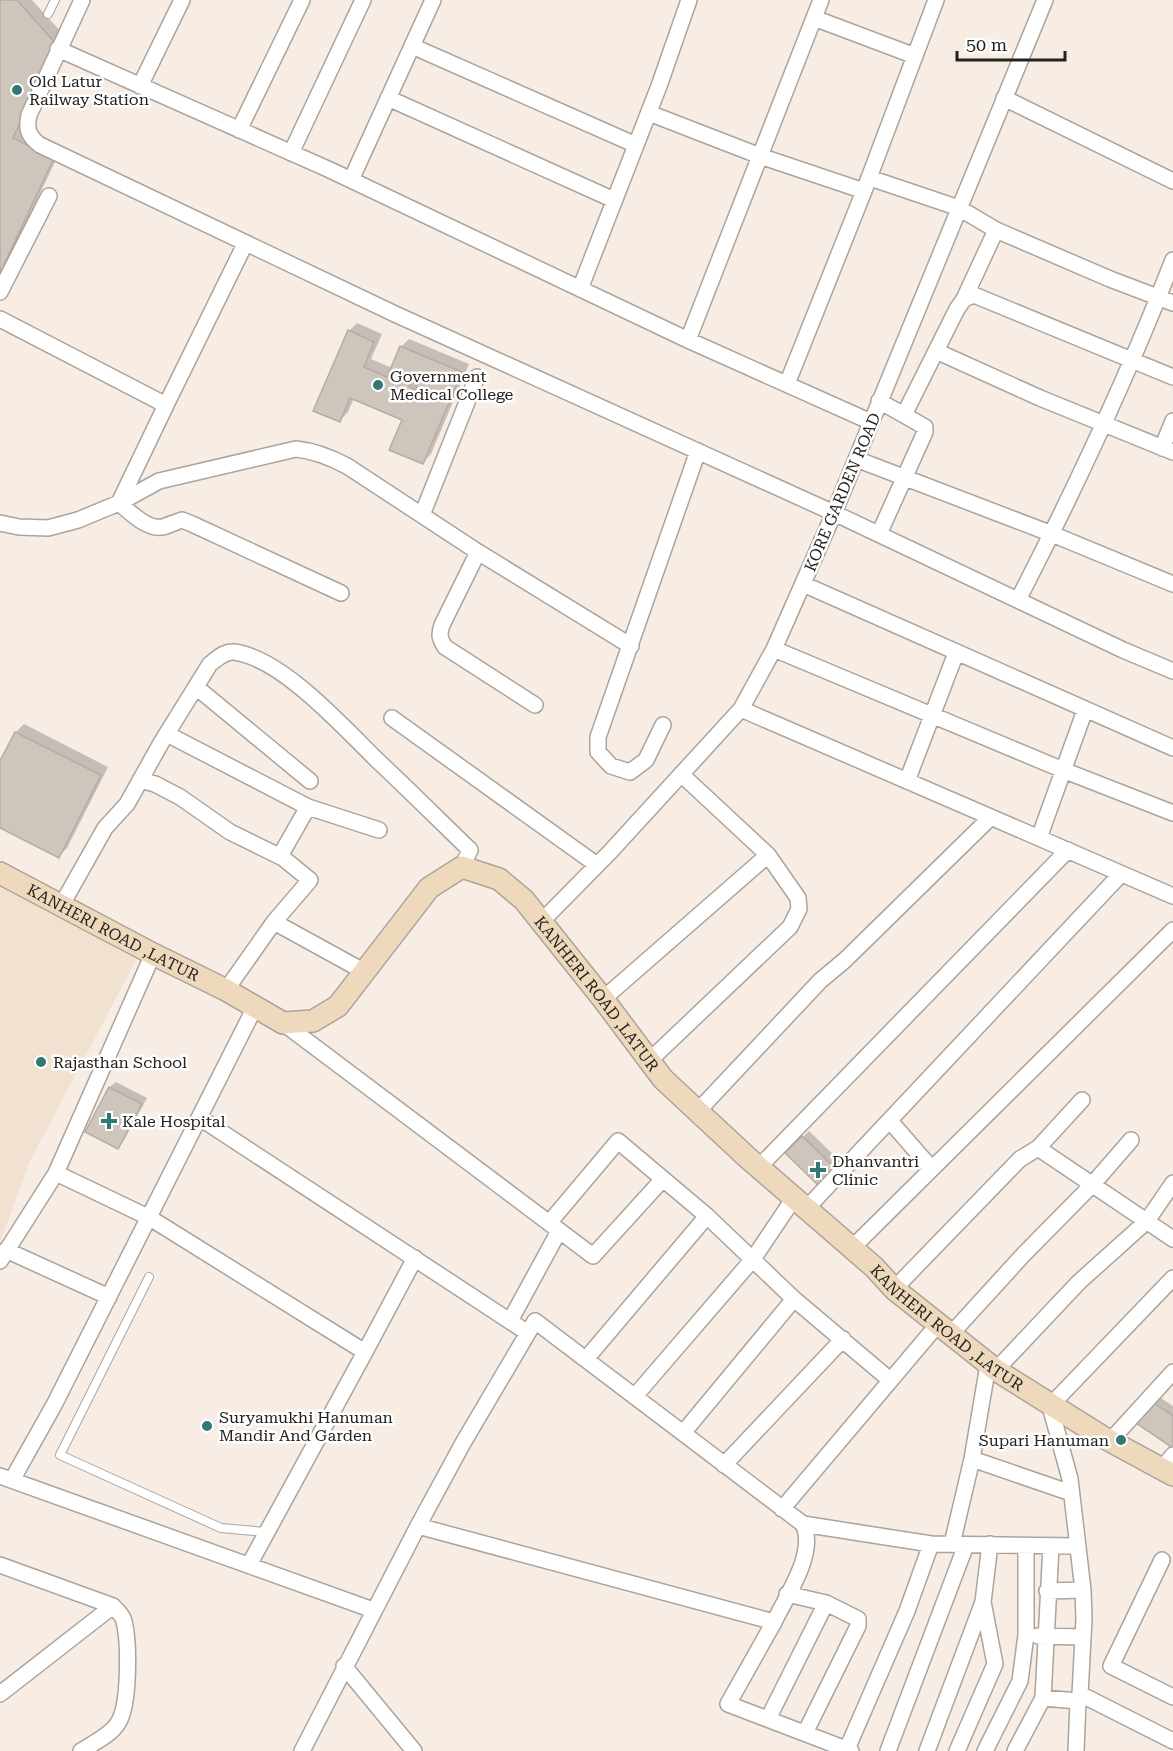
<svg xmlns="http://www.w3.org/2000/svg" width="1173" height="1751" font-family="'Roboto Serif',serif">
	<style>
		.built { fill: #f0e1d1 }
		.shadow { fill: #0003; fill-rule: evenodd }
		.building { fill: #cec5bc; stroke: #b5aca4; stroke-width: 1.5; fill-rule: evenodd }
		.lines { fill: none; stroke-linecap: round; stroke-linejoin: round }
		.lane-casing { stroke: #aca39b; stroke-width: 10 }
		.street-casing { stroke: #aca39b; stroke-width: 18 }
		.secondary-casing { stroke: #aca39b; stroke-width: 24 }
		.lane { stroke: #fff; stroke-width: 8 }
		.street { stroke: #fff; stroke-width: 15 }
		.secondary { stroke: #eed9bc; stroke-width: 21 }
		.poi-dot { fill: #317972; stroke: #fff; stroke-width: 2 }
		.labels { text-anchor: middle; stroke-width: 5; stroke-linejoin: round; paint-order: stroke }
		.poi-label { font-size: 16px; fill: #25221e; stroke: #fff; text-anchor: start }
		.street-label { font-size: 16px; fill: #25221e; stroke: #fff }
	</style>
	<rect width="100%" height="100%" fill="#f7ede4"/>
	<path class="built" d="M0,883L136,960L29,1163L0,1243Z"/>
	<path class="shadow" d="M0,0H32L63,34L20,129L61,149L0,278Z
		M357,323L382,334L371,359L392,368L401,347L409,339L469,364L431,454L423,462L404,419L354,398L348,412L340,420L349,331ZM417,374L423,376L421,381L416,378Z
		M24,724L108,767L67,848L59,856L0,827V764L16,732Z
		M116,1082L147,1098L123,1142L117,1148L87,1131L110,1087Z
		M809,1131L841,1162L819,1184L788,1153Z
		M1158,1396L1173,1406V1446L1138,1423Z"/>
	<path class="building" d="M0,0H17L55,43L13,138L54,158L0,273Z
		M348,330L374,342L364,367L387,377L400,346L462,372L423,464L389,450L402,420L350,398L340,422L313,411ZM414,374L421,377L415,390L409,386Z
		M15,732L101,775L59,858L0,828V761Z
		M109,1087L142,1104L118,1149L85,1132Z
		M802,1136L836,1169L819,1186L785,1153Z
		M1151,1401L1173,1416V1448L1136,1423Z"/>
	<g class="lines">
		<defs>
			<path id="lane" d="M48,14L55,0
				M149,1277L60,1455L221,1528L266,1532"/>
			<path id="street" d="M82,0L29,115C26,129 28,136 40,145L395,314L834,513L1123,650L1173,671
				M814,18L915,56
				M412,46L636,145
				M58,49L330,170L688,340L871,422
				M140,86L182,0
				M388,98L614,200
				M1004,98L1173,181
				M649,113L760,156L864,191
				M239,130L302,0
				M291,153L363,0
				M870,178L959,208L996,230L1110,279L1173,303
				M351,180L433,0
				M580,289L659,86L689,0
				M0,292L49,196
				M964,299L996,230
				M0,319L166,405L245,244
				M688,340L821,0
				M936,351L957,309L964,299L974,295L1173,377
				M787,384L864,191L936,0
				M879,401L904,415L936,351L1040,398L1173,452
				M166,405L119,503C130,512 147,530 163,527C169,525 176,522 182,520L192,524L341,593
				M1162,448L1173,421
				M856,459L1052,534L1173,584
				M422,515L477,377
				M0,523L19,527L48,528L78,520L119,503L159,481L296,449C315,451 330,457 347,466L478,552L631,646
				M879,534L925,432V427L904,415
				M478,552L442,625C439,634 439,638 445,647L535,705
				M803,584L1173,748
				M1018,600C1075,489 1128,376 1173,260
				M774,649L1063,770L1173,813
				M196,687L310,781
				M741,709L1173,896
				M392,718L597,865
				M663,725L646,760L630,772L611,766L598,752V737L698,451
				M167,734L308,807L379,830
				M140,780L155,784L180,797L230,832L283,858L310,880L274,922
				M907,781L956,653
				M1039,838L1085,710
				M280,856L308,807
				M61,906L105,828L127,804L161,743L210,664C217,659 224,651 234,652C282,658 344,728 378,761C409,790 439,820 470,850L462,867
				M541,922L610,852L741,709L774,649L834,513L1045,0
				M153,954L56,1173L150,1218L365,1352L249,1565
				M226,990L274,922L365,972
				M603,999L768,855
				M283,1023L593,1256L663,1179
				M649,1061L790,927L799,909L798,898L768,855L681,774
				M697,1112L820,981L845,960L991,817
				M200,1118L528,1333
				M890,1121L931,1168
				M1038,1148L1082,1100
				M758,1168L1068,850
				M807,1208L1121,874
				M549,1223L618,1141L707,1216L794,1299L890,1380
				M852,1248L1173,930
				M6,1250L109,1297
				M0,1261L56,1173
				M894,1289L1020,1159L1038,1148L1173,1239
				M510,1321L559,1231
				M951,1334L1024,1254L1092,1185L1131,1140
				M365,1352L415,1258
				M586,1359L707,1216
				M988,1365L972,1459L1071,1493
				M996,1370L1079,1282L1147,1221L1173,1183
				M635,1396L753,1259L794,1198
				M683,1433L794,1299
				M1110,1441L1173,1372
				M724,1465L843,1339
				M1162,1469L1173,1455
				M0,1476L373,1610
				M12,1480L54,1405L255,1007
				M782,1509L939,1323
				M803,1524L931,1544L1077,1546
				M418,1526L774,1622L728,1704L851,1751
				M952,1544L972,1459
				M1162,1560L1111,1666L1173,1697
				M0,1565L113,1606
				M1047,1591L1083,1590
				M787,1594L826,1603L858,1619V1626L805,1733
				M1038,1636L1083,1637
				M344,1666L414,1751
				M0,1694L113,1606C117,1611 122,1614 124,1621C129,1641 130,1705 118,1723C111,1735 93,1743 81,1751
				M1080,1694L1173,1741
				M1043,1698L1078,1701
				M768,1719L826,1603
				M847,1749L907,1611L931,1544
				M302,1751L418,1526L463,1443L535,1321L803,1524C817,1552 787,1595 774,1622
				M888,1751L966,1545
				M927,1751L983,1602L990,1544
				M957,1751L995,1664L983,1602
				M985,1751L1020,1681L1026,1635V1546
				M1015,1751L1043,1698L1051,1546
				M1076,1751L1078,1701L1080,1694L1084,1619L1083,1590L1070,1479L1050,1406L1173,1278"/>
			<g id="secondary">
				<path id="s1" d="M0,873L153,954L226,990L283,1023L313,1021L338,1006L429,888L462,867L499,879L524,900L603,999L663,1079L749,1159L874,1267L894,1289L996,1370L1101,1436L1173,1475"/>
			</g>
		</defs>
		<use href="#lane" class="lane-casing"/>
		<use href="#street" class="street-casing"/>
		<use href="#secondary" class="secondary-casing"/>
		<use href="#lane" class="lane"/>
		<use href="#street" class="street"/>
		<use href="#secondary" class="secondary"/>
	</g>
	<g class="poi-dot">
		<circle cx="17" cy="90" r="6"/>
		<circle cx="378" cy="385" r="6"/>
		<circle cx="41" cy="1062" r="6"/>
		<path d="M106 1112h6v6h6v6h-6v6h-6v-6h-6v-6h6z"/>
		<path d="M815 1161h6v6h6v6h-6v6h-6v-6h-6v-6h6z"/>
		<circle cx="207" cy="1426" r="6"/>
		<circle cx="1121" cy="1440" r="6"/>
	</g>
	<g class="labels">
		<g class="poi-label">
			<text x="29" y="87">Old Latur<tspan x="29" dy="18">Railway Station</tspan></text>
			<text x="390" y="382">Government<tspan x="390" dy="18">Medical College</tspan></text>
			<text x="53" y="1068">Rajasthan School</text>
			<text x="122" y="1127">Kale Hospital</text>
			<text x="832" y="1167">Dhanvantri<tspan x="832" dy="18">Clinic</tspan></text>
			<text x="219" y="1423">Suryamukhi Hanuman<tspan x="219" dy="18">Mandir And Garden</tspan></text>
			<text x="1109" y="1446" text-anchor="end">Supari Hanuman</text>
		</g>
		<g class="street-label">
			<text transform="translate(842 492) rotate(-67)" y="6">KORE GARDEN ROAD</text>
			<text dy="6" stroke="none"><textPath href="#s1" startOffset="128">KANHERI ROAD ,LATUR</textPath></text>
			<text dy="6" stroke="none"><textPath href="#s1" startOffset="758">KANHERI ROAD ,LATUR</textPath></text>
			<text dy="6" stroke="none"><textPath href="#s1" startOffset="1244">KANHERI ROAD ,LATUR</textPath></text>
		</g>
	</g>
	<path d="M957 51v9h108v-9" fill="none" stroke="#25221e" stroke-width="3"/>
	<text x="966" y="51" font-size="18" fill="#25221e" stroke="#ffffff" stroke-width="4.5" paint-order="stroke">50 m</text>
</svg>
